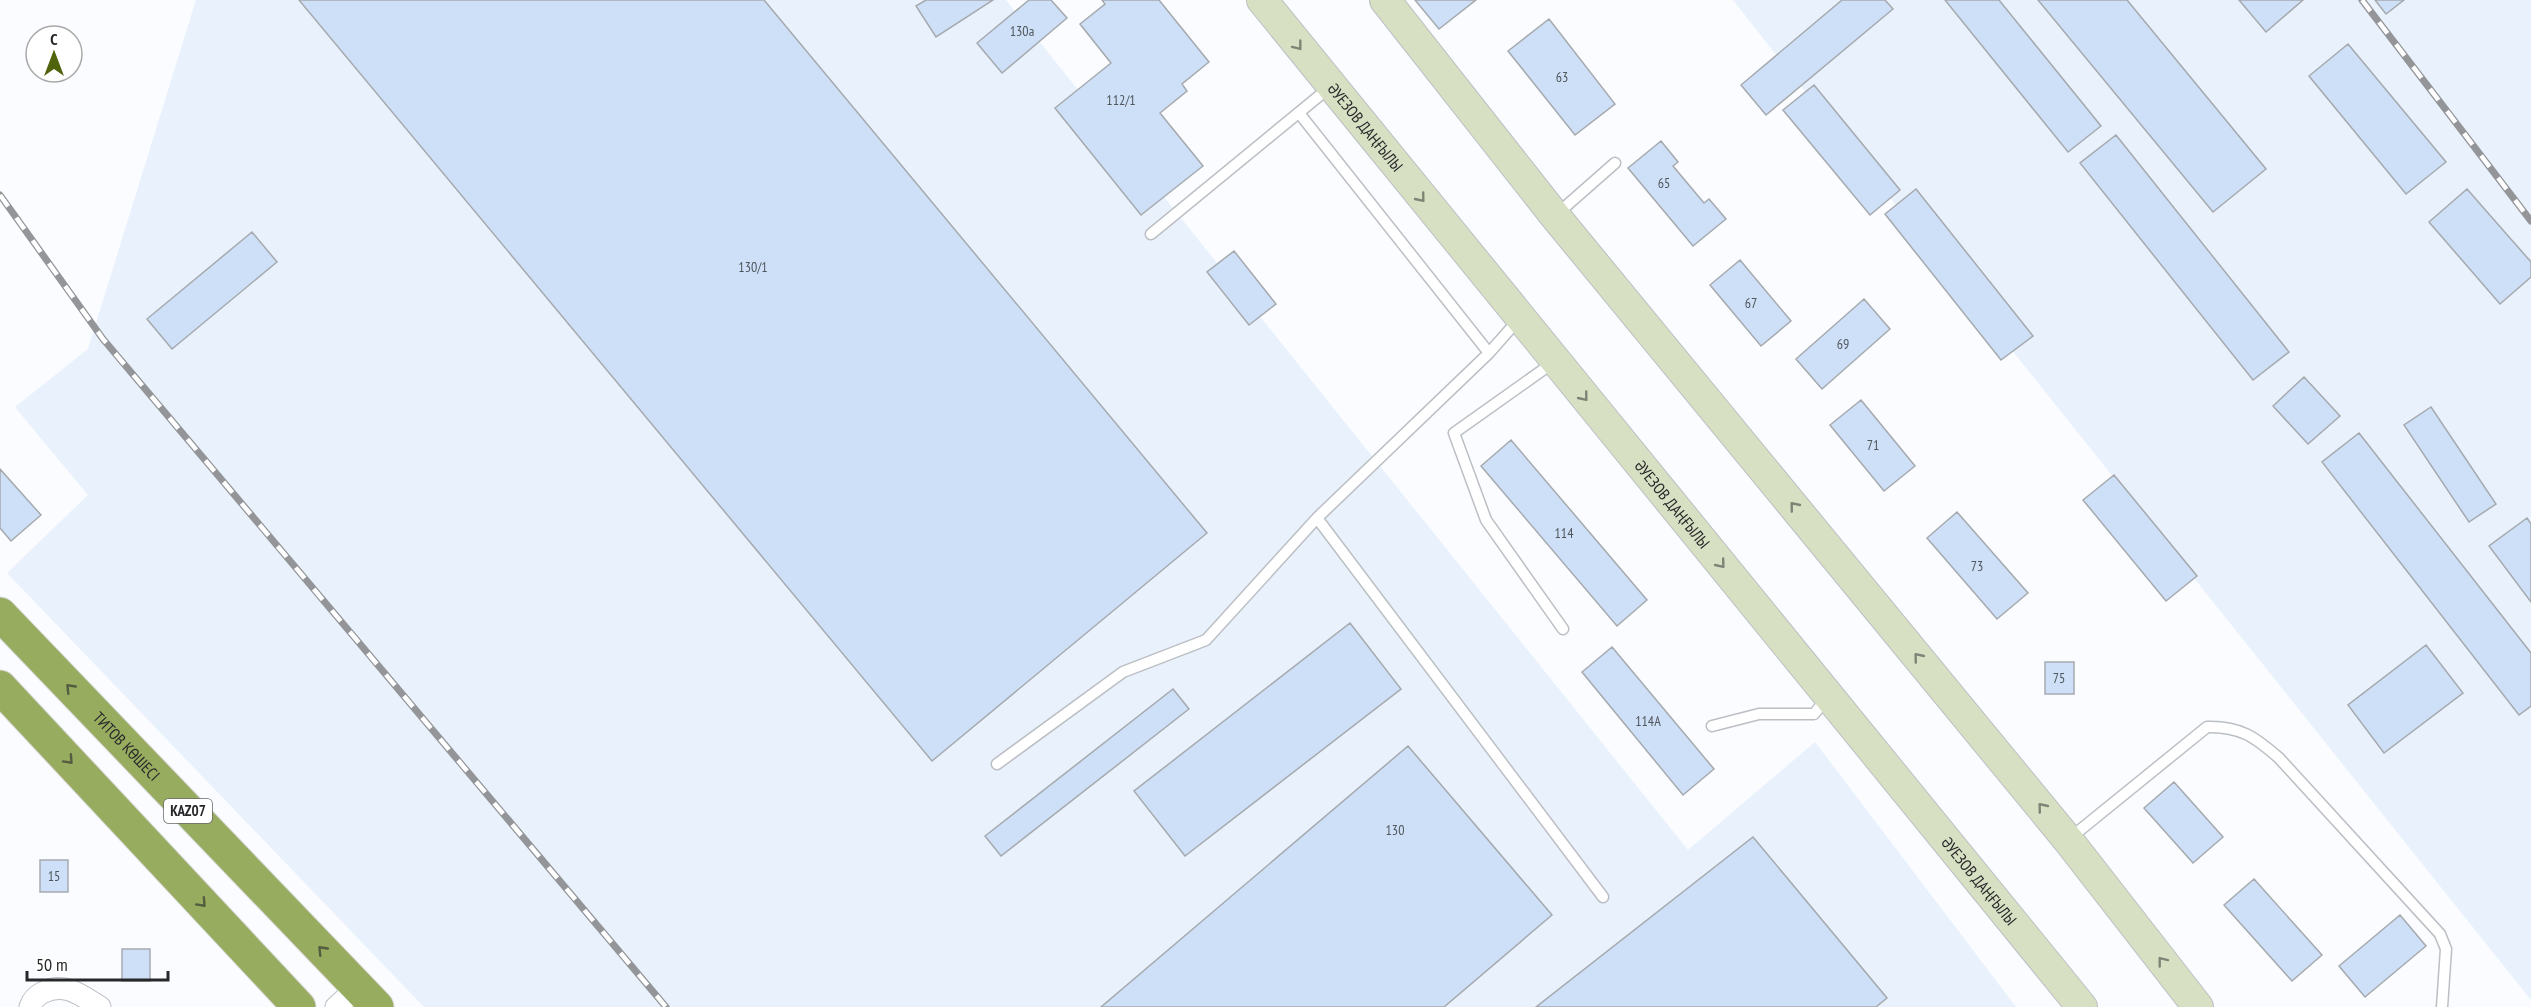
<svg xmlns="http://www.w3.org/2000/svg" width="2531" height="1007" font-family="'PT Sans Narrow',sans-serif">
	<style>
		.built { fill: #e8f1fc }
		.building { fill: #cde0f7; stroke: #a6a9ae; stroke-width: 1.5 }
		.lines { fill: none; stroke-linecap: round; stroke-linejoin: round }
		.service-casing { stroke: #bcbfc4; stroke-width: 13 }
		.minor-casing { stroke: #bcbfc4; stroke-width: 23 }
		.secondary-casing { stroke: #bcbfc4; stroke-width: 32 }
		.trunk-casing { stroke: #d8d8d9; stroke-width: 35 }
		.service { stroke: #fff; stroke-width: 10 }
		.minor { stroke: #fff; stroke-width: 21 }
		.secondary { stroke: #d8e0c3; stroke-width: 30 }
		.trunk { stroke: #98ac60; stroke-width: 33 }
		.rail-casing { stroke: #949598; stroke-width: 7 }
		.rail { stroke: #fff; stroke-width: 4.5; stroke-dasharray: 14; stroke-linecap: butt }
		.oneway { stroke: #808476 }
		.oneway2 { stroke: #545d40 }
		.labels { text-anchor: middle; stroke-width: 6; stroke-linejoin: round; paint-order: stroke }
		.number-label { font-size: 14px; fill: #50565d }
		.shield { fill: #fff; stroke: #68686a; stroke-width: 1.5 }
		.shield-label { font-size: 15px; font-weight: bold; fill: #27282a }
		.street-label { font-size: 16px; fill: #27282a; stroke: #fff }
	</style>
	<rect width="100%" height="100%" fill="#fafcff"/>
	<path class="built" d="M196,0H1006L1688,850L1815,742L2016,1007H424L7,573L88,495L15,407L88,349Z
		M1733,0H2531V1000L1781,61Z"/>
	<path class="building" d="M299,0H764L1207,533L932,761Z
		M926,0H993L936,37L916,6Z
		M1029,0H1051L1067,18L1002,73L977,43Z
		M1102,0H1159L1209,62L1182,84L1187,91L1160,113L1203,166L1141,215L1055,108L1111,63L1080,24L1105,4Z
		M1415,0H1476L1439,29Z
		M1842,0H1885L1893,9L1766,115L1741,85Z
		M1945,0H1999L2101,126L2068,152Z
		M2038,0H2127L2266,169L2213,212Z
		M2239,0H2303L2266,32Z
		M2375,0H2404L2386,14Z
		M1549,19L1615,104L1575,135L1508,51Z
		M2348,44L2446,162L2406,194L2309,76Z
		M1814,85L1900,190L1870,215L1783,110Z
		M2116,135L2289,352L2253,380L2080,163Z
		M1661,141L1678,162L1673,166L1704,203L1709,199L1726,219L1693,246L1628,168Z
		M1916,189L2033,336L2001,360L1885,214Z
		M2467,189L2531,262V277L2500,304L2429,222Z
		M252,232L277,262L172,349L147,319Z
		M1234,251L1276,304L1249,325L1207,272Z
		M1740,260L1791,321L1761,346L1710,285Z
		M1864,299L1890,329L1822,389L1796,359Z
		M2304,377L2340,416L2308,444L2273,406Z
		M1861,400L1915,466L1884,491L1830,425Z
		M2431,407L2496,504L2469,522L2404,425Z
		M2359,433L2531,653V706L2519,715L2322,462Z
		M1511,440L1647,600L1617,626L1481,466Z
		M0,469L41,515L11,541L0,528Z
		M2114,475L2197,576L2166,601L2083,500Z
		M1957,512L2028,593L1997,619L1927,538Z
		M2527,518L2531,524V602L2489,546Z
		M1350,623L1401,689L1185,856L1134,791Z
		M2426,645L2463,693L2384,753L2348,705Z
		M1612,647L1714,769L1683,795L1582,672Z
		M2045,662H2074V694H2045Z
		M1173,689L1189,709L1001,856L985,836Z
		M1408,746L1552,915L1444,1007H1101Z
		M2174,782L2223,837L2193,863L2144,808Z
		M1753,837L1887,998L1876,1007H1536Z
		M40,860H68V892H40Z
		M2254,879L2322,955L2292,981L2224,905Z
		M2400,915L2426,946L2365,997L2339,966Z
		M122,949H150V981H122Z"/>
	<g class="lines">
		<defs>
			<path id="service" d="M1299,113L1489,353
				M1557,214L1615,163
				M1151,234L1330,87
				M1554,362L1454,433L1486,520L1563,629
				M1317,518L1489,353L1519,319
				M1712,726L1759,714H1814L1827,698
				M997,764L1123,672L1206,640L1317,518L1603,897
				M2069,839L2207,727C2240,726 2255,737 2279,758L2440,934L2446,949L2442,1007"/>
			<path id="minor" d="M30,1007C32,1001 36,996 42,993C64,981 81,995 100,1007
				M336,1007L358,987"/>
			<g id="secondary">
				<path id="s1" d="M1262,0L2082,1007"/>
				<path d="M1385,0L1555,216L2068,840L2198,1007"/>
			</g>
			<g id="trunk">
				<path id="s2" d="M0,614L377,1007"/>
				<path d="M0,687L299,1007"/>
			</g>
		</defs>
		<use href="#service" class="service-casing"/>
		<use href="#minor" class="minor-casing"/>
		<use href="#secondary" class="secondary-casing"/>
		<use href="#trunk" class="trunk-casing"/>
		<use href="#service" class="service"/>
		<use href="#minor" class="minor"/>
		<use href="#secondary" class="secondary"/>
		<use href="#trunk" class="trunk"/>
		<defs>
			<path id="rail" d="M2362,0L2531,221
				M0,195L103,339L666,1007"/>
		</defs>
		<use href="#rail" class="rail-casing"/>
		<use href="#rail" class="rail"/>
	</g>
	<defs><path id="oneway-chevron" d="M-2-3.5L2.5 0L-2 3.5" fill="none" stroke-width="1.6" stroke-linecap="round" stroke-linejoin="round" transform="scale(1.5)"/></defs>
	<g class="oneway">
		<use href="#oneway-chevron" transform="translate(1298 46) rotate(52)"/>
		<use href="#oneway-chevron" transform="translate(1421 198) rotate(51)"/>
		<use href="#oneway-chevron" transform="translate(1584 397) rotate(51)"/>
		<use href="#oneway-chevron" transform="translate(1794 506) rotate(-129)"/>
		<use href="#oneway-chevron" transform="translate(1721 564) rotate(51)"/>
		<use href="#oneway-chevron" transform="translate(1918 657) rotate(-129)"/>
		<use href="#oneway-chevron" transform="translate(2042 807) rotate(-129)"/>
		<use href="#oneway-chevron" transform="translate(2162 961) rotate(-128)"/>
	</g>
	<g class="oneway2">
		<use href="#oneway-chevron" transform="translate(70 688) rotate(-134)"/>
		<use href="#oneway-chevron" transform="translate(69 760) rotate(47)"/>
		<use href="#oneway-chevron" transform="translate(202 903) rotate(47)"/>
		<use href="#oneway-chevron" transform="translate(322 950) rotate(-134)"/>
	</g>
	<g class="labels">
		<g class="number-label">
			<text x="1022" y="36">130а</text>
			<text x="1562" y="82">63</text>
			<text x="1121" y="105">112/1</text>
			<text x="1664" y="188">65</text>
			<text x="753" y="272">130/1</text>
			<text x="1751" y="308">67</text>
			<text x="1843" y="349">69</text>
			<text x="1873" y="450">71</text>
			<text x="1564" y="538">114</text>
			<text x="1977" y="571">73</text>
			<text x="2059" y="683">75</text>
			<text x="1648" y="726">114А</text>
			<text x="1395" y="835">130</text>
			<text x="54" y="881">15</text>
		</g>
		<rect class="shield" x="164" y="799" width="48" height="24" rx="4.5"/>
		<g class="shield-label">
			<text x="188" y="816">KAZ07</text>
		</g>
		<g class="street-label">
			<text dy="6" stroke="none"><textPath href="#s1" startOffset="164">ӘУЕЗОВ ДАҢҒЫЛЫ</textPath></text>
			<text dy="6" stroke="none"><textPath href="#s1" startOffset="650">ӘУЕЗОВ ДАҢҒЫЛЫ</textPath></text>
			<text dy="6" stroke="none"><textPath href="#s2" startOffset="183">ТИТОВ КӨШЕСІ</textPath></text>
			<text dy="6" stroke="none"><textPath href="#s1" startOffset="1136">ӘУЕЗОВ ДАҢҒЫЛЫ</textPath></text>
		</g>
	</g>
	<g transform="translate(54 54)"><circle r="28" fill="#ffffff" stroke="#a9a9aa" stroke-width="1.5"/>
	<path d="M0-4.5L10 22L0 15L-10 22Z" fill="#50640e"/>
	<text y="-9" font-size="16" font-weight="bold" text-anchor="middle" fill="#27282a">С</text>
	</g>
	<path d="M27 971v9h141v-9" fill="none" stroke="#27282a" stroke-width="3"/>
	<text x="36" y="971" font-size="18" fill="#27282a" stroke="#ffffff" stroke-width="4.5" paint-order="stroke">50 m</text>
</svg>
